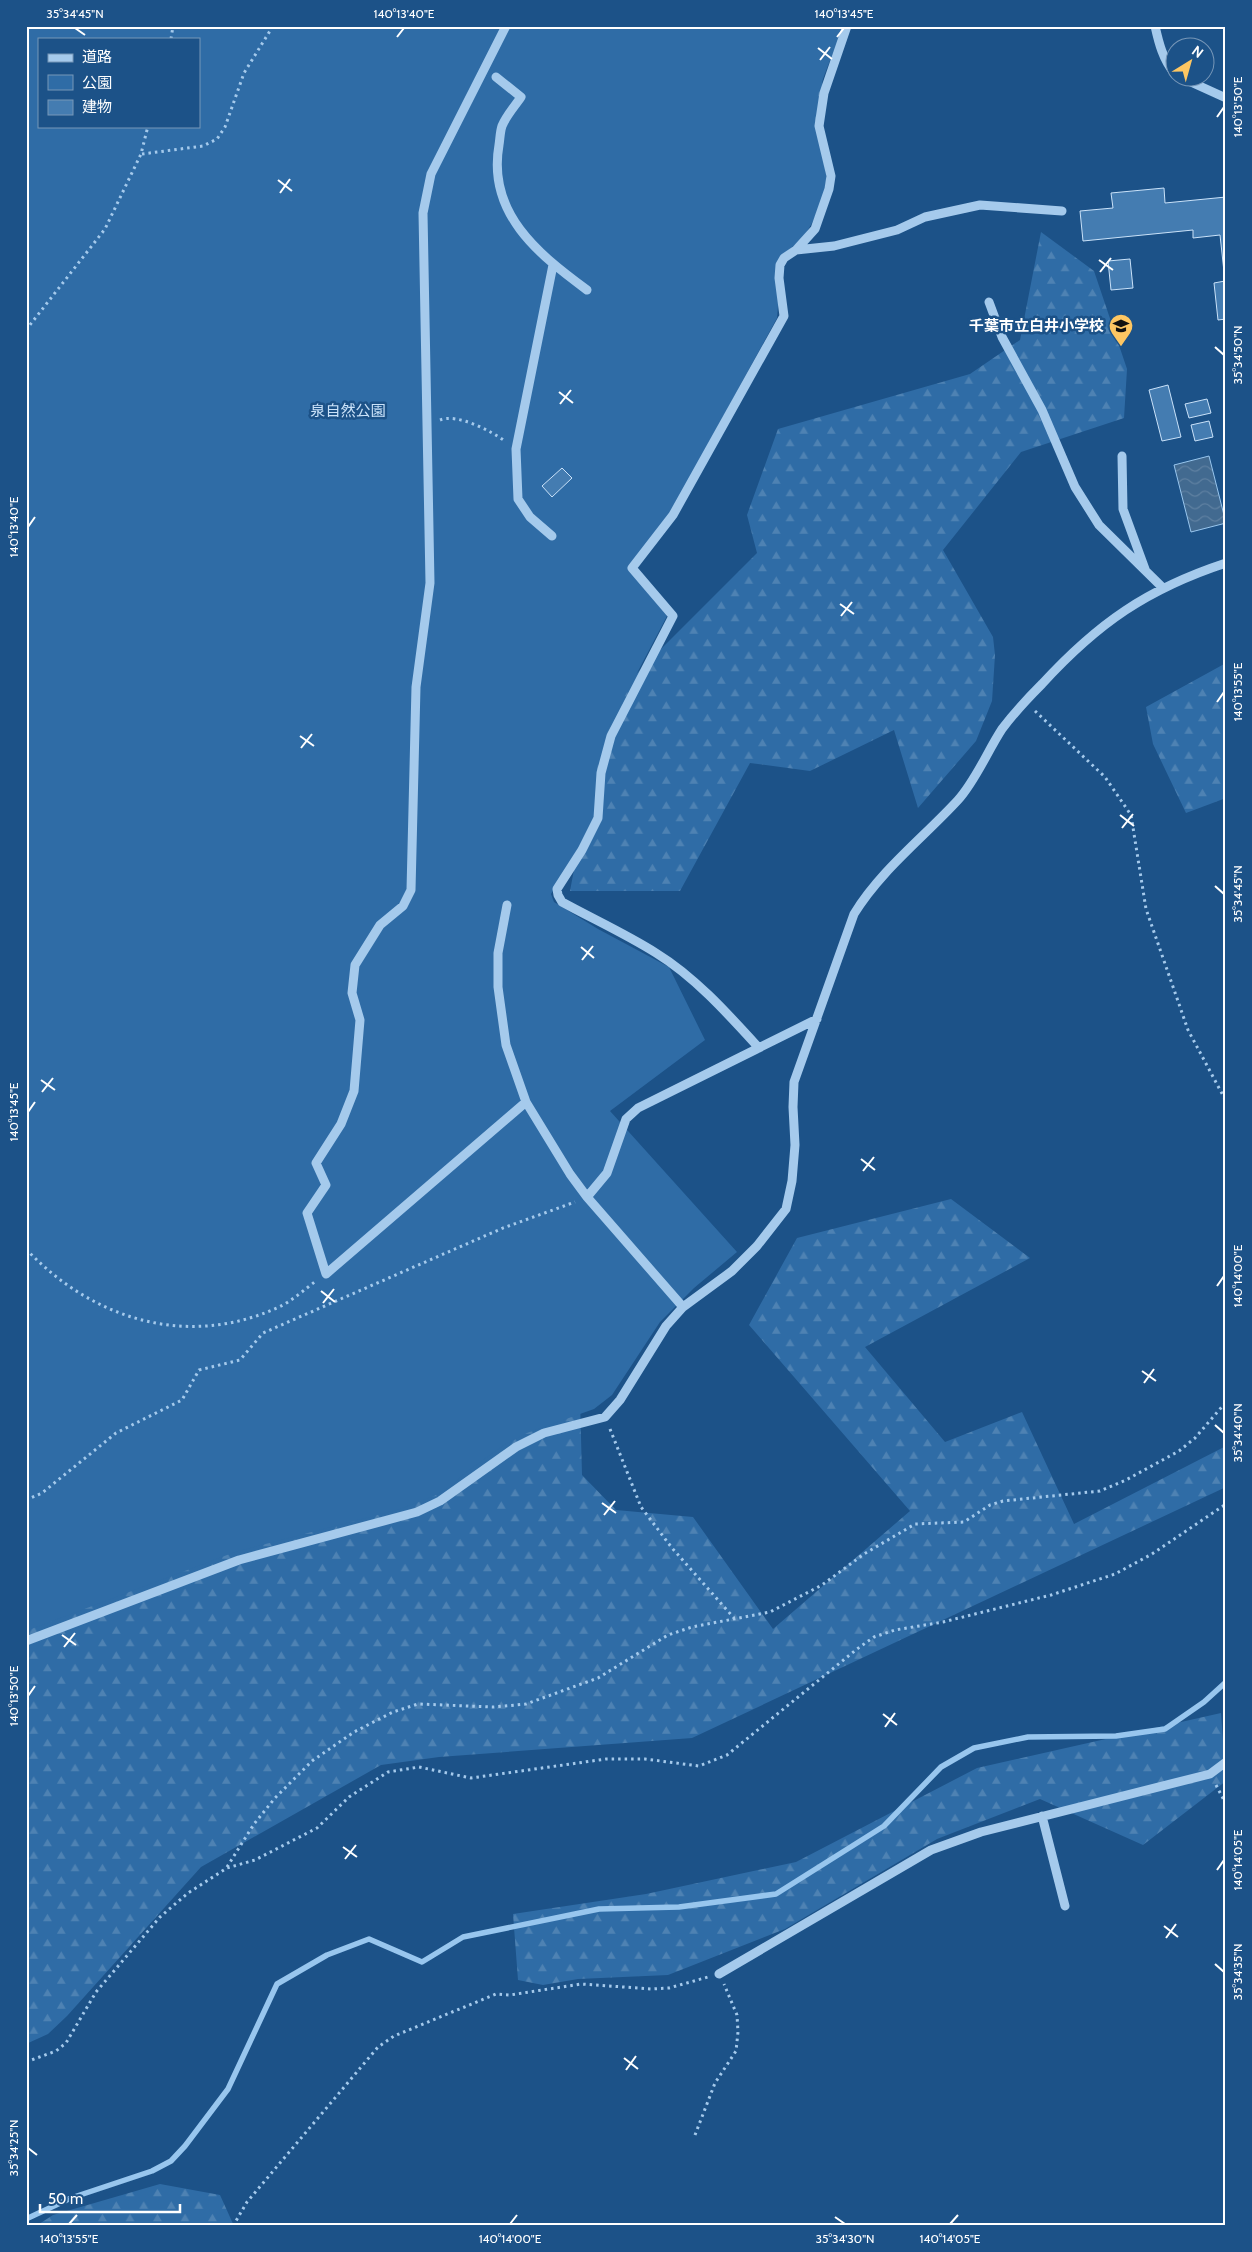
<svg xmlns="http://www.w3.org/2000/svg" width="1252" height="2252" font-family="Cabin,'Noto Sans JP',sans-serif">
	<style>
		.forest { fill: url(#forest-firs); fill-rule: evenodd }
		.green { fill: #2f6ca6; fill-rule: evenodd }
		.water { fill: url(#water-waves); stroke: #98c6ee }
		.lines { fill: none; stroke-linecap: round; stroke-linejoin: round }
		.stream { stroke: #98c6ee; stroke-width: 5.5 }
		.building { fill: #447cb1; stroke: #cae2f9 }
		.path { stroke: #a5caec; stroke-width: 3; stroke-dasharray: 2.5 4; stroke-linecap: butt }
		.minor { stroke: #a5caec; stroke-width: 9 }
		.ticks { fill: none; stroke: #fff; stroke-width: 2 }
		.labels { text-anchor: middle; stroke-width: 5; stroke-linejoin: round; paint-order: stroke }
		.poi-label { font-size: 15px; font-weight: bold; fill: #fff; stroke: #1c5288; text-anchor: end }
		.park-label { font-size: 15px; fill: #cae2f9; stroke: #1c5288 }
		.neatline { fill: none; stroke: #fff; stroke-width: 2 }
		.ticks-label { font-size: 12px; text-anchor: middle; fill: #fff }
	</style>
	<defs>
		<pattern id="forest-firs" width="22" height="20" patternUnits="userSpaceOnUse" patternTransform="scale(1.25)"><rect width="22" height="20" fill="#2f6ca6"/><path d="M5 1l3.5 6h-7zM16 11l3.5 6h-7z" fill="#4e82b3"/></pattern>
		<pattern id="water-waves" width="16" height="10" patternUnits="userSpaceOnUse" patternTransform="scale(1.25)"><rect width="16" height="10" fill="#426a90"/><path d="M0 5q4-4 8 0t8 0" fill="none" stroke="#5e80a1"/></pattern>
	</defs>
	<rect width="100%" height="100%" fill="#1c5288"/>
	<path class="forest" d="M26,26H821L825,195L500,568L579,1362L582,1475L616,1510L693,1517L773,1629L910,1511L749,1325L797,1238L951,1199L1030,1258L865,1347L945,1442L1022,1412L1074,1524L1226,1446V1487L692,1738L439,1757L381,1765L201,1867L67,2016L48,2034L26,2044ZM39,39H199V126H39Z
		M1041,232L1094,271L1127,369L1124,418L1021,452L943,550L993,637L995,655L992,701L976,741L918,808L894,730L810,771L750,763L680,891H570L605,705L757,553L747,515L778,429L970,374L1020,340Z
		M1226,663V798L1186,813L1153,744L1146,707Z
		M1221,1713L1226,1781L1143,1845L1040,1799L937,1839L785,1929L668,1975L578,1979L543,1985L518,1980L513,1914L646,1894L796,1862L977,1768Z
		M160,2184L220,2195L234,2226H36L53,2215Z"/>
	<path class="green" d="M26,26H844C834,54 817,85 815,114C814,135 824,154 826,174C827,184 824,191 821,200C813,226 805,239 782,255L777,318L671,512L629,569L667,616L605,734L597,769L595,807L592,825L551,894L554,902L598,929L669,967L705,1040L610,1111L737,1252L694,1288L660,1322L612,1395L594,1409L527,1433L504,1445L465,1473L450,1487L434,1496L400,1509L235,1552L26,1631ZM39,39H199V126H39Z"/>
	<path class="water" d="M1209,456L1226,523L1191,532L1174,465Z"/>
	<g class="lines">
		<path class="stream" d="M26,2219L71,2198L152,2171L171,2161L185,2146L228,2089L277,1984L327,1955L369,1939L422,1962L463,1937L599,1909L679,1907L776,1894L884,1826L941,1767L974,1748L1028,1737L1116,1736L1165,1729L1204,1702L1226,1682"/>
	</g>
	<path class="building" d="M1164,188L1165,203L1226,197V319L1218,320L1214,283L1225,281L1220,235L1193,238V230L1083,241L1080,211L1113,208L1111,193Z
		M1130,259L1133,288L1111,290L1108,261Z
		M1168,385L1181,437L1162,441L1149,390Z
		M1207,399L1211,413L1189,418L1185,404Z
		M1209,421L1213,437L1195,441L1191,425Z
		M562,468L572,478L552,497L542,486Z"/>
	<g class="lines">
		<path class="path" d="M171,39L173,26
			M142,154L203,146L217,139L225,127L244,73L273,26
			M26,330L105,229L141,154L148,126
			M440,420C457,413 491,431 505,441
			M1035,711L1105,777L1131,815L1146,909L1188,1030L1226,1101
			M26,1249C93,1320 188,1349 279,1307C292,1301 305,1289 316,1281
			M610,1429L641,1507L672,1548L734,1618
			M26,1500L42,1493L116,1433L182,1400L199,1370L240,1360L263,1333L503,1228L575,1202
			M1216,1785L1226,1804
			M227,1867L254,1824L275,1798L312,1761L354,1732L393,1712L418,1704L494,1707L526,1704L598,1678L668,1635L692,1627L770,1612L822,1585L864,1554L915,1524L964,1522L990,1505L1003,1501L1100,1491L1126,1480L1179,1451L1195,1438L1226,1402
			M26,2062L56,2051L66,2043L96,1992L160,1917L188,1893L227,1868L255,1860L317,1828L349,1797L388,1772L419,1767L471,1778L606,1759H645L699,1766L727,1755L857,1649L874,1637L895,1630L943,1622L1051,1595L1115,1574L1152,1554L1226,1504
			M695,2135L715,2083L736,2051L738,2032L737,2015L724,1984
			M233,2226L247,2202L378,2047L394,2036L496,1994L510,1995L581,1984L652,1989L669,1988L708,1977"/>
		<path class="minor" d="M506,26L431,174L423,213L430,583L416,687L411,890L403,906L380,925L355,965L352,993L360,1020L354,1091L341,1124L316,1163L326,1185L307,1213L326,1274L526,1102
			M1155,26C1159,44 1163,59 1174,73
			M496,77L521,97C515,106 506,116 502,126C500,132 500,139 499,145C487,213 538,254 587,290
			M1182,78L1226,98
			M796,250L815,229L829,189L831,176L819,126L824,93L847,26
			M989,302L1002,337L1042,410L1075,487L1099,525L1163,588
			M1122,456L1123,509L1145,569
			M552,536L530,517L518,499L516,449L553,265
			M507,905L498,953V987L506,1045L526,1102L570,1174L587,1197L683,1307
			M759,1048C728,1014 695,977 656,953C626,934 593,919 562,902L558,895L557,889L582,850L598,818L601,773L611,736L673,616L632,568L673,515L784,316L779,278L780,265L784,258L796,250L834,246L897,230L925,217L980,205L1062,211
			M587,1197L607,1173L626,1119L638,1108L817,1019
			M26,1641L239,1560L417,1512L440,1501L516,1447L544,1433L605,1417L620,1400L666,1326L683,1307L732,1271L757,1246L786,1209L792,1181L795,1145L793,1107L794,1082L854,914C881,870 923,838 958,800C976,780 987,752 1002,729C1014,713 1028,698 1042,684C1098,623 1147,589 1226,563
			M1042,1816L1065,1906
			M719,1974L931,1850L981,1832L1210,1774L1226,1762"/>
	</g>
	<path class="ticks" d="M75,28L85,35M397,37L404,28M837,37L844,28M818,48L832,59M820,60L830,47M1217,117L1224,107M278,180L292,191M280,193L290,179M1099,260L1113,270M1100,272L1111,258M1215,347L1224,355M559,392L573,403M560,404L571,390M28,527L35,517M840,604L854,614M841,616L852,602M1217,702L1224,692M300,736L314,746M301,748L312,734M1120,815L1134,826M1122,828L1133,814M1215,886L1224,894M581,947L594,958M582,960L593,946M41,1080L55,1090M42,1092L53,1078M28,1112L35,1102M861,1159L875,1170M863,1171L874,1157M1217,1286L1224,1276M321,1291L335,1302M323,1303L334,1289M1142,1371L1156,1381M1144,1383L1154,1369M1215,1425L1224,1433M602,1503L616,1513M604,1515L615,1501M62,1635L76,1645M64,1647L75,1633M28,1696L35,1686M883,1714L897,1725M885,1727L895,1713M343,1847L357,1857M345,1859L356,1845M1217,1870L1224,1860M1164,1926L1178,1937M1166,1938L1176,1924M1215,1964L1224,1972M624,2058L638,2069M626,2070L636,2056M28,2148L37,2155M835,2217L845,2224M69,2224L77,2215M510,2224L517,2215M950,2224L958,2215"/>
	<defs>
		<symbol id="school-pin" viewBox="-11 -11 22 30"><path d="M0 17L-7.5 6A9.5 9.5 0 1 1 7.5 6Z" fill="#fdc662" stroke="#1c5288"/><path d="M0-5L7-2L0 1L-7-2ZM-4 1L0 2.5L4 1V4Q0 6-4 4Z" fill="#111"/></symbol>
	</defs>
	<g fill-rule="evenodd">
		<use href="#school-pin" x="1107" y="312" width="28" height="38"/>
	</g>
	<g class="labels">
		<g class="poi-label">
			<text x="1104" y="331">千葉市立白井小学校</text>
		</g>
		<g class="park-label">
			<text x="348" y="416">泉自然公園</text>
		</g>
	</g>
	<rect width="1252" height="2252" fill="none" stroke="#1c5288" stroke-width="55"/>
	<rect x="38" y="38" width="162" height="90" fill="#1c5288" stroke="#7797b8"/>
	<rect x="48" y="54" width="25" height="8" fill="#a5caec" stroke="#7797b8"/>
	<text x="82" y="62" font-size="15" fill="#ffffff">道路</text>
	<rect x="48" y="75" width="25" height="15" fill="#2f6ca6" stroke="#7797b8"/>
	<text x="82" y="88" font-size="15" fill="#ffffff">公園</text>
	<rect x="48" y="100" width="25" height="15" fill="#447cb1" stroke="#7797b8"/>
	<text x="82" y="112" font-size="15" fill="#ffffff">建物</text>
	<g transform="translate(1190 62) rotate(37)"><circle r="24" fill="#1c5288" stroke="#7797b8"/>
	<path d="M0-4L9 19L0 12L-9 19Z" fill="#fdc662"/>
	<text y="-8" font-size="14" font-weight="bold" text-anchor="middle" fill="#ffffff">N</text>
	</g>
	<path d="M40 2204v8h140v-8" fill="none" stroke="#ffffff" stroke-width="2.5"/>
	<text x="48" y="2204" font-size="15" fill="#ffffff" stroke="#1c5288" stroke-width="4" paint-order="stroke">50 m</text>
	<rect x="28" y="28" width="1196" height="2196" class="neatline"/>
	<g class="ticks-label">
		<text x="75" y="18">35°34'45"N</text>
		<text x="404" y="18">140°13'40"E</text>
		<text x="844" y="18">140°13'45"E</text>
		<text transform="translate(1238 107) rotate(-90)" y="4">140°13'50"E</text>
		<text transform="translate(1238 355) rotate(-90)" y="4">35°34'50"N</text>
		<text transform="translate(14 527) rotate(-90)" y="4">140°13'40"E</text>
		<text transform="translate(1238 692) rotate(-90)" y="4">140°13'55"E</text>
		<text transform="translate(1238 894) rotate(-90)" y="4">35°34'45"N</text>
		<text transform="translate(14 1112) rotate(-90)" y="4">140°13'45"E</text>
		<text transform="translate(1238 1276) rotate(-90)" y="4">140°14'00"E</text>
		<text transform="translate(1238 1433) rotate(-90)" y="4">35°34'40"N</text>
		<text transform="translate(14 1696) rotate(-90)" y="4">140°13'50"E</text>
		<text transform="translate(1238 1860) rotate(-90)" y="4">140°14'05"E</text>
		<text transform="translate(1238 1972) rotate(-90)" y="4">35°34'35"N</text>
		<text transform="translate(14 2148) rotate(-90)" y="4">35°34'25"N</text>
		<text x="69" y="2243">140°13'55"E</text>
		<text x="510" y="2243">140°14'00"E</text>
		<text x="845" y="2243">35°34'30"N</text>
		<text x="950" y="2243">140°14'05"E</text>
	</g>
</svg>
